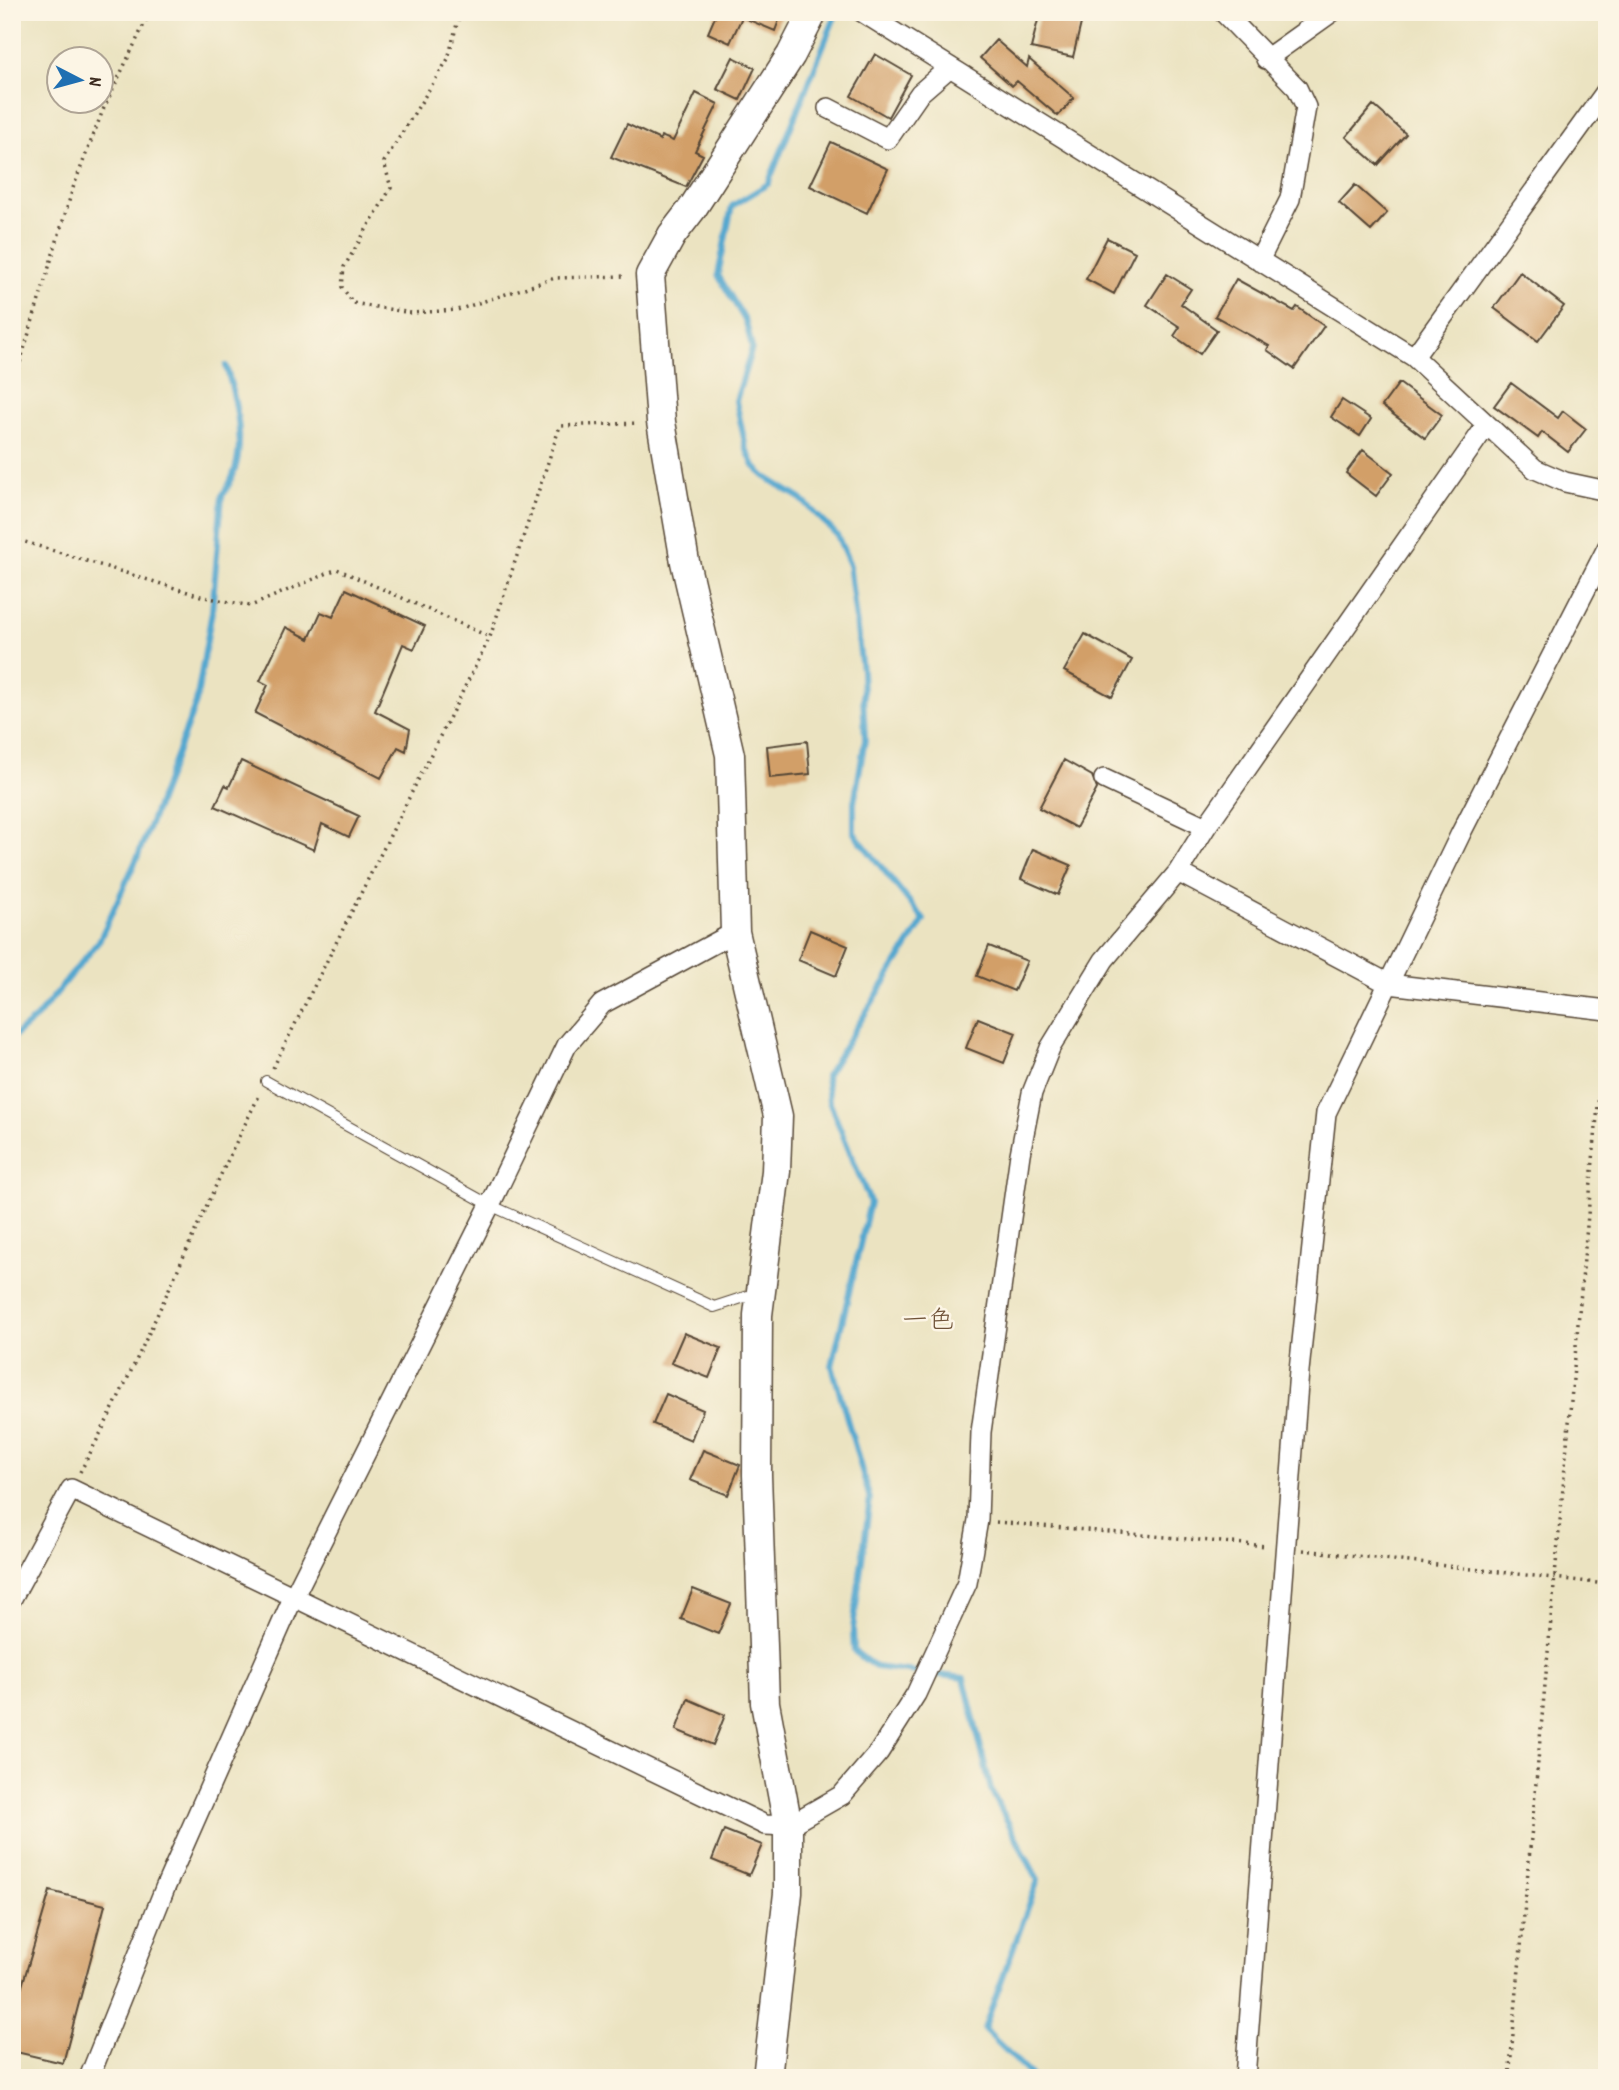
<svg xmlns="http://www.w3.org/2000/svg" width="1619" height="2090" font-family="Dekko,'Klee One',sans-serif">
	<style>
		.lines { fill: none; stroke-linecap: round; stroke-linejoin: round }
		.stream { stroke: #54a7cf; stroke-width: 6 }
		.building { fill: #d29f68 }
		.lane-casing { stroke: #554636; stroke-width: 12 }
		.street-casing { stroke: #554636; stroke-width: 22 }
		.secondary-casing { stroke: #554636; stroke-width: 31 }
		.path { stroke: #554636; stroke-width: 3.5; stroke-dasharray: 2 5; stroke-linecap: butt }
		.lane { stroke: #fff; stroke-width: 10 }
		.street { stroke: #fff; stroke-width: 19 }
		.secondary { stroke: #fff; stroke-width: 28 }
		.labels { text-anchor: middle; stroke-width: 5; stroke-linejoin: round; paint-order: stroke }
		.quarter-label { font-size: 26px; fill: #705338; stroke: #fcf5e5 }
	</style>
	<rect width="100%" height="100%" fill="#fcf5e5"/>
	<filter id="ink" filterUnits="userSpaceOnUse"><feTurbulence type="fractalNoise" baseFrequency=".0143" numOctaves="2"/><feDisplacementMap in="SourceGraphic" scale="14" xChannelSelector="R" yChannelSelector="G"/><feConvolveMatrix kernelMatrix="1 2 1 2 8 2 1 2 1" color-interpolation-filters="sRGB"/></filter>
	<filter id="wash" filterUnits="userSpaceOnUse"><feTurbulence type="fractalNoise" baseFrequency=".00686" numOctaves="4" result="noise"/><feDisplacementMap in="SourceGraphic" scale="28" xChannelSelector="R" yChannelSelector="G"/><feGaussianBlur stdDeviation="1.57" result="paint"/><feColorMatrix in="noise" values="0 0 0 0 0 0 0 0 0 0 0 0 0 0 0 0 0 1.4 0 .05"/><feComposite in="paint" operator="in"/></filter>
	<g filter="url(#wash)">
		<rect width="100%" height="100%" fill="#ebe3c1"/>
		<g class="lines">
			<path class="stream" d="M837,12L768,184L732,206L718,275L746,322L752,348L736,401L746,448L754,466L764,476L801,499L837,535L849,563L862,670L865,740L854,803V833L924,920L826,1076L829,1101L870,1202L832,1366L870,1499L853,1629L854,1651L875,1667L964,1678L991,1790L1038,1880L984,2029L1034,2078
				M12,1038L37,1017L99,941L138,856L196,703L212,611L222,496C250,458 238,408 226,366"/>
		</g>
		<g id="blocks">
			<path class="building" d="M717,12H782L775,31L742,17L730,43L708,33Z
				M1040,12L1083,15L1073,57L1031,48Z
				M996,40L1027,67L1029,59L1074,98L1058,116L1017,81L1012,86L980,58Z
				M875,54L911,75L888,117L851,96Z
				M733,57L755,68L740,100L717,89Z
				M696,93L718,104L695,151L703,155L686,187L611,157L627,124L660,140L661,136L673,141Z
				M1373,105L1406,134L1378,165L1346,137Z
				M831,142L888,169L867,213L810,186Z
				M1355,185L1387,213L1371,231L1339,203Z
				M1107,238L1135,252L1114,294L1086,279Z
				M1520,272L1564,306L1538,341L1494,308Z
				M1167,274L1191,289L1181,304L1217,330L1200,354L1174,336L1180,327L1147,305Z
				M1236,279L1294,311L1297,307L1324,326L1294,369L1267,350L1269,346L1215,316Z
				M1399,383L1442,415L1425,438L1382,406Z
				M1511,383L1558,418L1563,411L1586,429L1568,452L1542,432L1538,438L1494,406Z
				M1342,400L1371,419L1360,436L1331,417Z
				M1363,450L1393,473L1376,496L1346,473Z
				M346,589L425,626L414,649L403,644L375,711L410,729L406,751L398,747L381,778L255,713L268,685L260,681L286,627L309,639L321,612L333,617Z
				M1085,634L1132,660L1112,697L1064,671Z
				M807,741L810,774L770,778L767,746Z
				M1064,760L1092,776L1097,789L1076,828L1039,808Z
				M241,761L359,816L349,837L322,824L314,850L215,806L225,785L229,787Z
				M1033,849L1071,865L1058,895L1021,879Z
				M810,930L848,946L836,976L798,960Z
				M989,946L1027,961L1014,991L977,976Z
				M978,1018L1016,1033L1004,1063L966,1048Z
				M684,1333L721,1348L709,1378L671,1363Z
				M666,1394L703,1410L691,1440L653,1424Z
				M703,1450L740,1465L728,1495L690,1480Z
				M693,1589L731,1604L718,1634L681,1619Z
				M688,1699L725,1715L713,1745L676,1730Z
				M724,1830L762,1845L749,1875L712,1860Z
				M50,1891L105,1905L63,2063L12,2051V2020Z"/>
		</g>
	</g>
	<g filter="url(#ink)">
		<use href="#blocks" fill-opacity="0" stroke="#554636" stroke-width="2"/>
		<g class="lines">
			<defs>
				<path id="lane" d="M266,1081L490,1205L697,1299L714,1307L757,1293"/>
				<path id="street" d="M862,12L1414,357L1535,469L1565,482L1607,491
					M1223,12L1297,88L1306,107L1290,199L1259,261
					M1266,59L1332,12
					M828,108L888,139L920,93L950,67
					M1414,357L1607,90
					M1104,779L1206,827
					M1178,872L1389,984L1607,1010
					M12,1598L71,1489L765,1825L788,1826L842,1795L879,1752L916,1694L967,1583L978,1520L981,1432L1020,1154L1032,1093L1050,1048L1104,960L1178,872L1206,827L1486,426
					M89,2078L165,1888L293,1598L490,1205L567,1045L602,1004L735,932
					M1245,2078L1299,1371L1326,1113L1462,831L1607,548"/>
				<path id="secondary" d="M767,2078L788,1893V1826L765,1703L757,1475L758,1315L776,1171L778,1116L735,932L730,755L685,562L661,422L650,275L672,235L692,209L791,55L813,12"/>
			</defs>
			<use href="#lane" class="lane-casing"/>
			<use href="#street" class="street-casing"/>
			<use href="#secondary" class="secondary-casing"/>
			<path class="path" d="M460,12L448,59L384,162L391,188L344,267L342,287L353,303L411,313L457,310L555,278L627,276
				M12,389L73,188L103,110L150,12
				M12,538L204,597L251,606L337,569L490,637
				M273,1068L490,637L560,426L638,423
				M80,1472C147,1349 197,1218 260,1094
				M996,1522L1267,1546
				M1303,1550L1607,1584
				M1509,2078L1605,1029"/>
			<use href="#lane" class="lane"/>
			<use href="#street" class="street"/>
			<use href="#secondary" class="secondary"/>
		</g>
	</g>
	<g class="labels">
		<g class="quarter-label">
			<text x="928" y="1328">一色</text>
		</g>
	</g>
	<rect width="1619" height="2090" fill="none" stroke="#fcf5e5" stroke-width="42"/>
	<g transform="translate(80 80) rotate(96)"><circle r="33" fill="#fcf5e5" stroke="#afa495" stroke-width="2"/>
	<path d="M0-5L12 26L0 18L-12 26Z" fill="#1f6fb2"/>
	<text y="-10" font-size="19" font-weight="bold" text-anchor="middle" fill="#3b2a1e">N</text>
	</g>
</svg>
